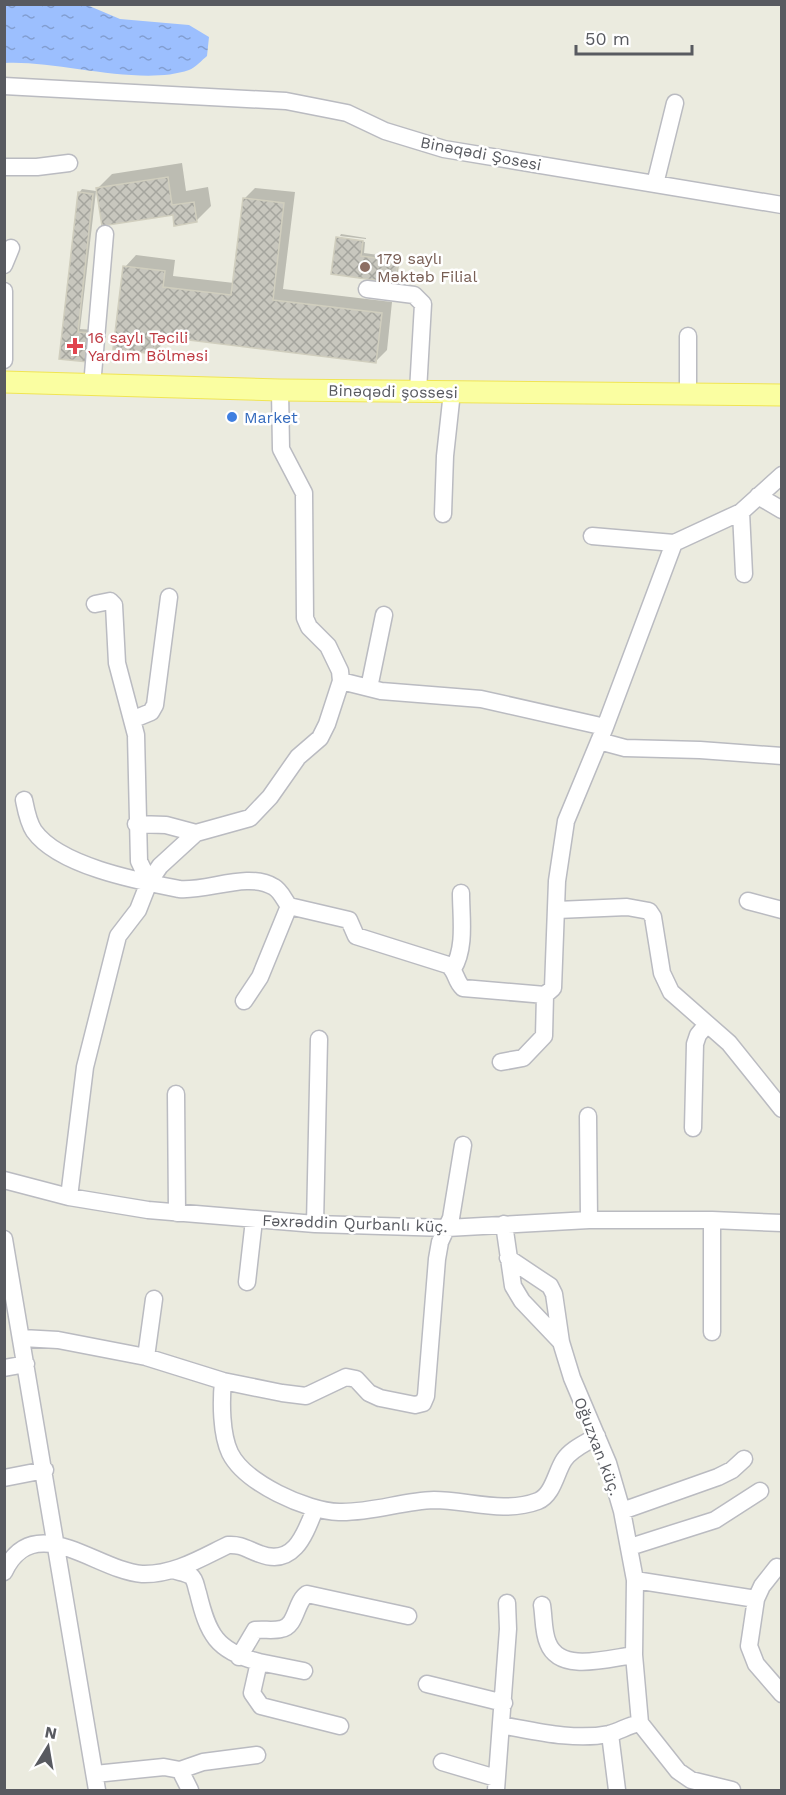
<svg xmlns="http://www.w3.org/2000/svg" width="786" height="1795" font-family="'Work Sans',sans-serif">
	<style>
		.water { fill: url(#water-ripples) }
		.shadow { fill: #0003 }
		.building { fill: url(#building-cross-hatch); stroke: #d0cebe; stroke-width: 1.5 }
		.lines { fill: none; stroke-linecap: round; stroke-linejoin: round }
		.minor-casing { stroke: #babbc1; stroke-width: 19 }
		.major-casing { stroke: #f0e554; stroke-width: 23 }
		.minor { stroke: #fff; stroke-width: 16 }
		.major { stroke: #fafea1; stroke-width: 21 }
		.education-dot { fill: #8d6e63; stroke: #fff; stroke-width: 2 }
		.health-dot { fill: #e0444e; stroke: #fff; stroke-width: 2 }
		.shop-dot { fill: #3f7fe0; stroke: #fff; stroke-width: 2 }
		.labels { text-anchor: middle; stroke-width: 5; stroke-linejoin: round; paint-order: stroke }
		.street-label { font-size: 16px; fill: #585a60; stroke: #fff }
		.education-label { font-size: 16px; fill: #785e54; stroke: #fff; text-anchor: start }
		.health-label { font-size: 16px; fill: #be3a42; stroke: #fff; text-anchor: start }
		.shop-label { font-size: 16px; fill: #366cbe; stroke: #fff; text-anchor: start }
	</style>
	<defs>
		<pattern id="water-ripples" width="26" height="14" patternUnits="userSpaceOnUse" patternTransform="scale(1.5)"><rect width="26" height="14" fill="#9cbffe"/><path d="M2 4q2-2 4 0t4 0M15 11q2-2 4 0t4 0" fill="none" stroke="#829ed1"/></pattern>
		<pattern id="building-cross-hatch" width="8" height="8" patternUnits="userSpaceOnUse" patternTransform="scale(1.5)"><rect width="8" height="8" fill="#c8c7be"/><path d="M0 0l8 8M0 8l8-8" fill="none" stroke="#a5a59e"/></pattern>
	</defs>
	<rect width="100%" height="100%" fill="#ebebdf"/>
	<path class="water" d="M5,4L87,5L120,19L189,25L209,37L207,56C202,60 195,68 189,70C140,87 57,60 5,63Z"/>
	<path class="shadow" d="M182,163L186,191L208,187L211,206L196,221L97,189L112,174Z
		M255,188L295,192L283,289L392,302L387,350L376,361L165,336V342L153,353L125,267L136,255L175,260L173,276L234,283L244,199Z
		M82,189L96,191L80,329L94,330L60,358L79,193Z
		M341,234L366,238V239L340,236Z
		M338,237L365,242L364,253L400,258L397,278L394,282L333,273Z"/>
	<path class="building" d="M168,177L172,205L194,202L197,222L174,226L173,215L102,226L96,188Z
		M78,192L93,194L78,332L91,333L88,362L59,359Z
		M243,198L284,203L273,300L382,313L376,363L156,336L154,354L113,349L123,266L165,271L163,287L231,295Z
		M336,237L363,241L361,256L398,261L395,283L331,274Z"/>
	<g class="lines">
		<defs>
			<path id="minor" d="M4,86L286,101L347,113L385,131L444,149L782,205
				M4,167H37L69,163
				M655,184L675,103
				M4,265L11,248
				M367,289L414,295L423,304L418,391
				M4,291V360
				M688,336V395
				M92,386L105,234
				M758,496L782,510
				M741,512L744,574
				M443,514L445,456L452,392
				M592,536L674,543
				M95,604L110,601L114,605L117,663L136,735L139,861L149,882
				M341,681L381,691L481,699L605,727
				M369,688L384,615
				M134,719L151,712L155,705L169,597
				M599,741L625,748L700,750L782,756
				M24,800C26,810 28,822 34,831C59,866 138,881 179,889C207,892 248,871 274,887C281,891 284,900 289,906L349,920L356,936L448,965C457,972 455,981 463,988L545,995L553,988L557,881L566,821L605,727L674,543L741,512L782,475
				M136,824L166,825L196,833
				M748,901L782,910
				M557,910L627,907L649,911L653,917L662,973L671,992L729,1043L782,1109
				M453,969C466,947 461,918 461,893
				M244,1001L260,977L289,906
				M501,1062L523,1058L544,1036L545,995
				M176,1094L177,1213
				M588,1116L589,1220
				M693,1128L695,1044L698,1035L707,1024
				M4,1180L69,1197L148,1210L315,1224L447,1228L589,1220H712L782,1223
				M69,1197L85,1067L118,936L138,910L149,882L160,866L196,833L250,818L270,797L298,757L320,738L327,724L341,681L340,671L328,646L309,627L305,618L304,493L281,449L280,390
				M315,1224L319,1039
				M504,1224L513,1286L522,1301L561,1342L572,1378L608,1463L622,1511L635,1580L634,1655L640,1723L678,1771L691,1780L732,1790
				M4,1239L97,1790
				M508,1258L550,1286L554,1294L561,1342
				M247,1282L254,1220
				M712,1332V1220
				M22,1338L58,1340L146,1357L223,1381L282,1393L306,1396L346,1377L356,1379L369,1393L380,1398L415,1405L423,1403L426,1396L437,1259L440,1242L451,1218L463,1145
				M146,1357L154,1299
				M4,1368L26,1364
				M223,1381C221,1402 221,1434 230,1453C245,1483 306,1511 339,1512C372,1513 402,1501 434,1500C467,1500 504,1514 538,1501C553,1495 556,1472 564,1460C571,1449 586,1443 597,1436
				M4,1478L45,1470
				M622,1511L718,1477L732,1470L744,1459
				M630,1547L715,1520L760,1491
				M777,1567L762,1586L756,1599L749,1646L756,1664L782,1694
				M173,1570C178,1572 186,1573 191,1576C196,1580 196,1588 198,1593C208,1634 216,1651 259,1662L252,1693L261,1706L340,1726
				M4,1572C34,1508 97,1571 142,1574C174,1575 201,1558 228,1545C242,1544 248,1550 260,1554C294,1567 305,1534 315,1509
				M635,1580L756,1599
				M542,1605C544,1617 543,1632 548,1643C560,1674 609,1658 634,1655
				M239,1657L255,1630C264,1629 273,1631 281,1629C297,1626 295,1602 307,1594L408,1616
				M259,1662L304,1671
				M427,1684L504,1703
				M501,1725C535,1731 574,1741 609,1734C620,1731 629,1725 640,1723
				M610,1734L617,1790
				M442,1762L496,1778
				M180,1770L203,1762L257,1755
				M95,1774L164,1767L180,1770L190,1790
				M496,1790L508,1629L507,1603"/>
			<path id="major" d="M4,382L280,390L782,395"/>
		</defs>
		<use href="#minor" class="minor-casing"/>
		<use href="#major" class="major-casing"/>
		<use href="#minor" class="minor"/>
		<use href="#major" class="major"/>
	</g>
	<circle class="education-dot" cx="365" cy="267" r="6"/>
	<path class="health-dot" d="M72 337h6v6h6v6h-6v6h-6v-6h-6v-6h6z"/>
	<circle class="shop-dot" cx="232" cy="417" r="6"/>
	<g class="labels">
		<g class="street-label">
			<text transform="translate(481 153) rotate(11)" y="6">Binəqədi Şosesi</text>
			<text transform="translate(393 391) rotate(1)" y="6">Binəqədi şossesi</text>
			<text transform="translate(355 1223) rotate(2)" y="6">Fəxrəddin Qurbanlı küç.</text>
			<text transform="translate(598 1446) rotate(69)" y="6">Oğuzxan küç.</text>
		</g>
		<g class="education-label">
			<text x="377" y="264">179 saylı<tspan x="377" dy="18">Məktəb Filial</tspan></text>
		</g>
		<g class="health-label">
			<text x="88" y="343">16 saylı Təcili<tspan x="88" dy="18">Yardım Bölməsi</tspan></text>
		</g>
		<g class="shop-label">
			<text x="244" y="423">Market</text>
		</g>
	</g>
	<rect width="786" height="1795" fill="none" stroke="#585a60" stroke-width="12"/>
	<g transform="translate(48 1747) rotate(11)" stroke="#ffffff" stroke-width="4.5" paint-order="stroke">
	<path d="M0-4.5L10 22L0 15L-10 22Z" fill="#585a60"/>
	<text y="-9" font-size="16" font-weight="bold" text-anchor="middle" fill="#585a60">N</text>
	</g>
	<path d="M576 45v9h116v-9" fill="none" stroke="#585a60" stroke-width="3"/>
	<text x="585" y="45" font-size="18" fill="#585a60" stroke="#ffffff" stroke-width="4.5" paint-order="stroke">50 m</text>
</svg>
